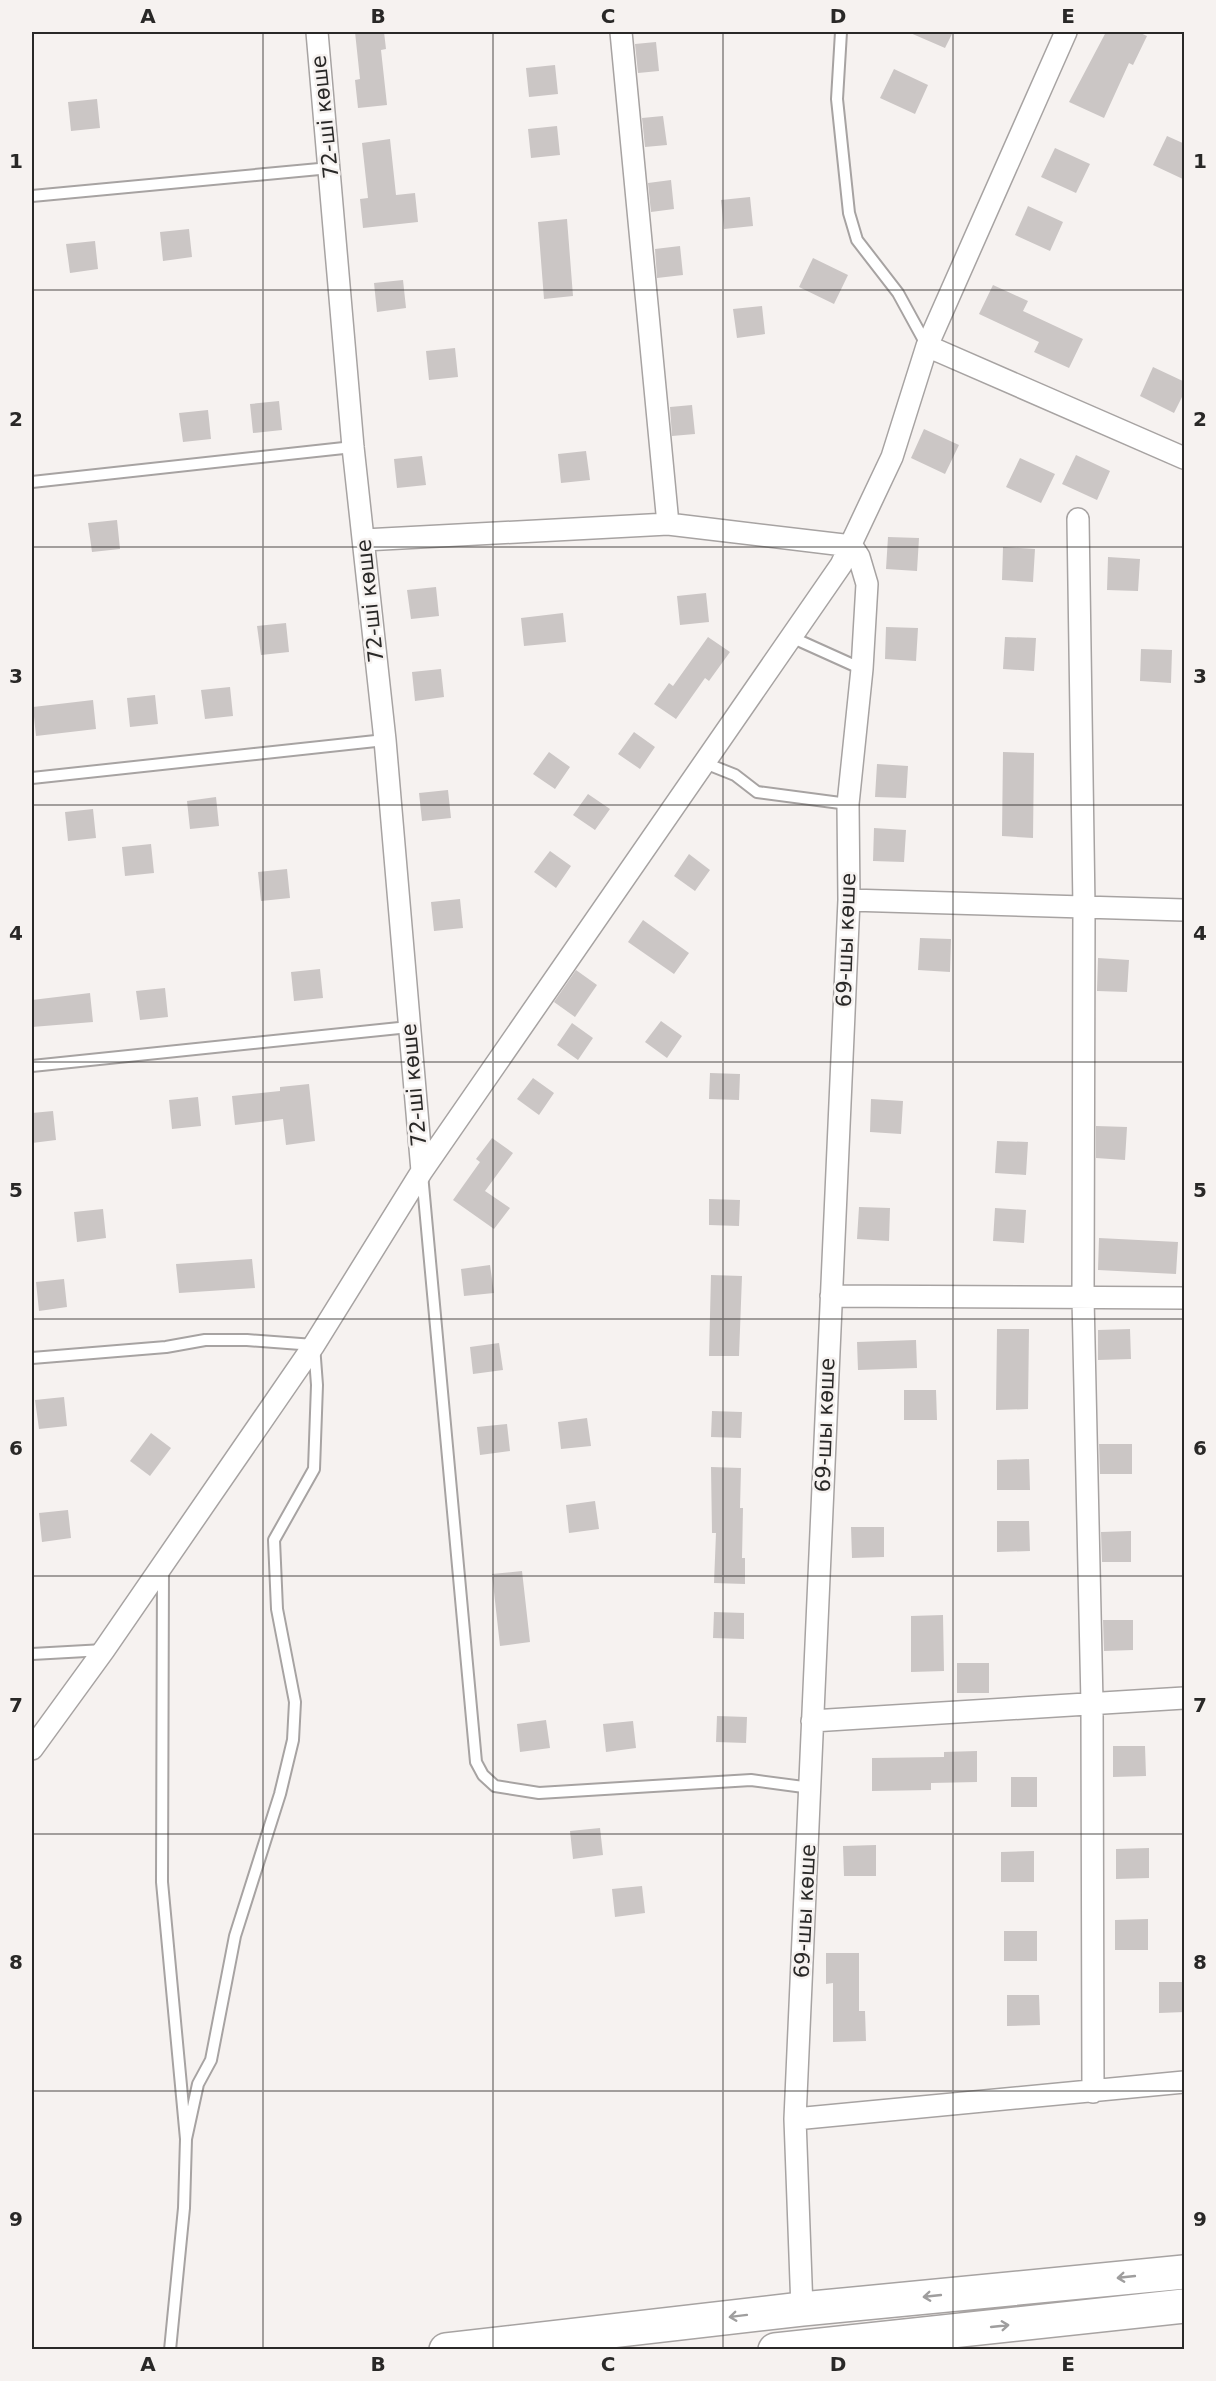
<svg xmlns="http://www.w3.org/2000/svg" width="1216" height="2381" font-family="'DejaVu Sans',sans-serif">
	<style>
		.building { fill: #cbc6c5 }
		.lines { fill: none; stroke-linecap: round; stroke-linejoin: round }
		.lane-casing { stroke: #a7a3a2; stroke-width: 14 }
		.street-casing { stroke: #a7a3a2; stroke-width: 24 }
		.highway-casing { stroke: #a7a3a2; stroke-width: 36 }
		.lane { stroke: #fff; stroke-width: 10 }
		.street { stroke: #fff; stroke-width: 21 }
		.highway { stroke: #fff; stroke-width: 33 }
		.oneway { stroke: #9f9e9e }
		.grid { fill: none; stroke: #292827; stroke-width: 1.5; stroke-opacity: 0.55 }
		.labels { text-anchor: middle; stroke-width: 5; stroke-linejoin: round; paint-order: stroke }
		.street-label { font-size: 21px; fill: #292827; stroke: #f6f2f0 }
		.neatline { fill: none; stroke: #292827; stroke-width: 2 }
		.grid-label { font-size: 20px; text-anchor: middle; font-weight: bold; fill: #292827 }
	</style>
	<rect width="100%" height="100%" fill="#f6f2f0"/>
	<path class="building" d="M355,32H384L386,49L381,50L387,105L358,108L355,80L360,79Z
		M908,32H953L945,48Z
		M1106,32H1138L1147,36L1133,65L1129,63L1104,118L1069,102Z
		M656,42L659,71L638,73L635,44Z
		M555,65L558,94L529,97L526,68Z
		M894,69L928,85L915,114L880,98Z
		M97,99L100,128L71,131L68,102Z
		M663,116L667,145L645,147L642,118Z
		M557,126L560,155L531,158L528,129Z
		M1167,136L1185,144V180L1153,165Z
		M390,139L396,195L415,193L418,222L363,228L360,199L368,198L362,143Z
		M1055,148L1090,164L1076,193L1041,177Z
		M671,180L674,209L651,212L648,183Z
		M750,197L753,226L724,229L721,200Z
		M1028,206L1063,222L1050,251L1015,235Z
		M567,219L573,296L544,299L538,222Z
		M189,229L192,257L163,261L160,232Z
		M95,241L98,269L70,273L66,244Z
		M680,246L683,275L657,278L655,249Z
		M813,258L848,275L834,304L799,287Z
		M403,280L406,308L377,312L374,283Z
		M993,285L1028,301L1023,311L1083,339L1069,368L1034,352L1039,342L979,314Z
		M762,306L765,334L737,338L733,309Z
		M455,348L458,377L429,380L426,351Z
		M1153,367L1185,382V391L1174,413L1140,396Z
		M279,401L282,430L253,433L250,404Z
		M692,405L695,434L672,436L670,407Z
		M208,410L211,439L183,442L179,413Z
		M924,429L959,445L945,474L911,458Z
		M586,451L590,480L561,483L558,454Z
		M1076,455L1110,471L1097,500L1062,484Z
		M422,456L426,485L397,488L394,459Z
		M1020,458L1055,474L1041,503L1006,487Z
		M117,520L120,549L92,552L88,523Z
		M888,537L919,538L917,571L886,569Z
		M1003,547L1035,549L1033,582L1002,580Z
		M1108,557L1140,559L1138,591L1107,590Z
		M436,587L439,616L411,619L407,590Z
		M706,593L709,622L680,625L677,596Z
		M563,613L566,642L524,646L521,618Z
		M286,623L289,652L261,655L257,626Z
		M886,627L918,628L916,661L885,659Z
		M708,637L730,652L709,681L705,678L676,719L654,704L669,683L673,686Z
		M1005,637L1036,638L1034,671L1003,669Z
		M1141,649L1172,650L1171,683L1140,681Z
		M441,669L444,697L415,701L412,672Z
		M230,687L233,716L205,719L201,690Z
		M155,695L158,724L130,727L127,698Z
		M93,700L96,729L36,736L33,707Z
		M634,732L655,747L640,769L618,754Z
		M549,752L570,767L555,789L533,774Z
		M1003,752L1034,753L1033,838L1002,836Z
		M877,764L908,766L906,798L875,797Z
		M448,790L451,818L422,821L419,793Z
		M588,794L610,809L595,830L573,815Z
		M216,797L219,826L190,829L187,801Z
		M93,809L96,838L68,841L65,812Z
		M874,828L906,830L904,862L873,861Z
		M151,844L154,873L125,876L122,847Z
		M550,851L571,866L556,888L534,872Z
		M689,854L710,870L695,891L674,876Z
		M287,869L290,898L261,901L258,872Z
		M460,899L463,928L434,931L431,902Z
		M643,920L689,953L674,974L628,942Z
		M920,938L951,939L950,972L918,970Z
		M1098,958L1129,960L1127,992L1097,991Z
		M320,969L323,998L294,1001L291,972Z
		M576,970L597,985L575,1017L554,1002Z
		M165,988L168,1017L140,1020L136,991Z
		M90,993L93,1022L32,1027V1000Z
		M661,1021L682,1036L667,1058L645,1042Z
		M572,1023L593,1038L578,1060L557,1045Z
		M710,1073L740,1074L739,1100L709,1099Z
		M533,1078L554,1093L539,1115L517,1099Z
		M309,1084L315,1141L286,1145L283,1119L235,1125L232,1096L280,1091V1087Z
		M198,1097L201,1126L172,1129L169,1100Z
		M871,1099L903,1101L901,1134L870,1132Z
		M53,1111L56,1140L32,1143V1113Z
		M1096,1126L1127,1127L1125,1160L1096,1158Z
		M492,1138L513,1153L485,1191L510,1208L494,1229L453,1200L480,1162L476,1159Z
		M997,1141L1028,1142L1026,1175L995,1173Z
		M709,1199L740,1200L739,1226L709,1225Z
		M859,1207L890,1208L889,1241L857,1239Z
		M995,1208L1026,1210L1024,1243L993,1241Z
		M103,1209L106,1238L77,1242L74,1212Z
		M1099,1238L1178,1242L1176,1274L1098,1270Z
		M252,1259L255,1288L179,1293L176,1264Z
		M490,1265L494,1293L464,1296L461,1269Z
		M711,1275L742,1276L739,1356H709Z
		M64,1279L67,1307L39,1311L36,1282Z
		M997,1329H1029L1028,1409L996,1410Z
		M1130,1329L1131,1359L1098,1360V1330Z
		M916,1340L917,1368L858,1370L857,1342Z
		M499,1343L503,1370L473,1374L470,1347Z
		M904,1390H936L937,1420H904Z
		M64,1397L67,1426L39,1429L35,1400Z
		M712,1411L742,1412L741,1438L711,1437Z
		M587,1418L591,1446L561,1449L558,1422Z
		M507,1424L510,1451L480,1455L477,1427Z
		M151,1433L171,1448L150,1476L130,1461Z
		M1099,1444H1132V1474H1100Z
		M1029,1459L1030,1490H997V1460Z
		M711,1467L741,1468L740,1508H743L742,1558H745V1584L714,1583L716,1533H712Z
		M595,1501L599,1529L569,1533L566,1505Z
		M68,1510L71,1538L42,1542L39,1513Z
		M997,1521H1029L1030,1551L997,1552Z
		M851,1527H884V1557L852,1558Z
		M1131,1531V1562H1102L1101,1532Z
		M522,1571L530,1642L500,1646L492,1574Z
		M714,1612L744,1613V1639L713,1638Z
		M943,1615L944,1671L911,1672V1616Z
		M1103,1620H1133V1650L1104,1651Z
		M957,1663H989V1693H957Z
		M717,1716L747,1717L746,1743L716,1742Z
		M546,1720L550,1748L520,1752L517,1724Z
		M633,1721L636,1748L606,1752L603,1724Z
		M1113,1746H1145L1146,1776L1113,1777Z
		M977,1751V1782L931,1783V1790L872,1791V1758L944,1757V1752Z
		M1011,1777H1037V1807H1011Z
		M600,1828L603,1855L573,1859L570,1831Z
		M876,1845V1876H844L843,1846Z
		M1149,1848V1878L1116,1879V1849Z
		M1034,1851V1882H1001V1852Z
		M642,1886L645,1913L615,1917L612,1889Z
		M1148,1919V1950H1115V1920Z
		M1004,1931H1037V1961H1004Z
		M826,1953H859V2011H865L866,2041L833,2042V1983L826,1984Z
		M1159,1982H1185V2012L1159,2013Z
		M1007,1995H1039L1040,2025L1007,2026Z"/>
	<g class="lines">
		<defs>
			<path id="lane" d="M841,32L837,99L849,213L857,240L898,293L927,346
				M32,196L330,168
				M32,482L353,447
				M791,637L862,669
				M705,763L735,775L757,792L848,804
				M32,778L385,740
				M32,1066L409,1027
				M422,1174L476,1762L483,1775L495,1786L539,1793L751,1780L811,1788
				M32,1358L166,1347L205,1340H247L314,1345L317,1385L314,1469L274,1540L277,1609L295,1702L293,1740L280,1794L235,1936L211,2060L198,2084L186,2139
				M163,1568L162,1882L186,2139L184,2208L170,2350
				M32,1654L104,1650"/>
			<path id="street" d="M317,32L353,447L385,740L422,1171
				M621,32L668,524
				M927,346L1184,458
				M1078,519L1084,907L1083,1298L1092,1703L1093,2092
				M364,540L668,524L852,546L859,557L867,584L862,669L848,804L849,900L795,2119L802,2309
				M849,900L1184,910
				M831,1296L1184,1298
				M812,1721L1184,1698
				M32,1749L104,1650L314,1345L422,1171L841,565L892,457L927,346L1066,32
				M795,2119L1184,2082"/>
			<path id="highway" d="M446,2350L802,2309L1184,2272
				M775,2350L1184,2306"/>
		</defs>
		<use href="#lane" class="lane-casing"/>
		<use href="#street" class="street-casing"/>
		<use href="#highway" class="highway-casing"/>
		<use href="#lane" class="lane"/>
		<use href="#street" class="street"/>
		<use href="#highway" class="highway"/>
	</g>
	<defs><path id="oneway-shaft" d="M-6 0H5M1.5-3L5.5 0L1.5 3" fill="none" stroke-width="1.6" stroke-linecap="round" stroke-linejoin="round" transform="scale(1.5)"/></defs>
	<g class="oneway">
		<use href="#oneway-shaft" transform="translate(1126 2277) rotate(174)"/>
		<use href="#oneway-shaft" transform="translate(932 2296) rotate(174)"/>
		<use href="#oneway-shaft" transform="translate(738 2316) rotate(173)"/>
		<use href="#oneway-shaft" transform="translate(1000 2326) rotate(-6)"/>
	</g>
	<path class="grid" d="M263,32V2350M493,32V2350M723,32V2350M953,32V2350M32,290H1184M32,547H1184M32,805H1184M32,1062H1184M32,1319H1184M32,1576H1184M32,1834H1184M32,2091H1184"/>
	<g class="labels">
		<g class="street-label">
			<text transform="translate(325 117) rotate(-96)" y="7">72-ші көше</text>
			<text transform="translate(370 601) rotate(-96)" y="7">72-ші көше</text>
			<text transform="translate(846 940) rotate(-88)" y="7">69-шы көше</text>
			<text transform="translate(414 1085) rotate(-95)" y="7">72-ші көше</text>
			<text transform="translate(825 1425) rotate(-88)" y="7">69-шы көше</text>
			<text transform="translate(805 1911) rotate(-87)" y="7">69-шы көше</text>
		</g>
	</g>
	<rect width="1216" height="2381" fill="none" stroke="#f6f2f0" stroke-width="66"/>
	<rect x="33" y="33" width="1150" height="2315" class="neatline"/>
	<g class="grid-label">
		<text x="148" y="23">A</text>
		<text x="378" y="23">B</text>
		<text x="608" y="23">C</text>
		<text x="838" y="23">D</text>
		<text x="1068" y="23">E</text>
		<text x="16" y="168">1</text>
		<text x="1200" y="168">1</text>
		<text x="16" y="426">2</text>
		<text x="1200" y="426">2</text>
		<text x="16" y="683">3</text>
		<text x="1200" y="683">3</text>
		<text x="16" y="940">4</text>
		<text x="1200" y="940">4</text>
		<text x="16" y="1197">5</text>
		<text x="1200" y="1197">5</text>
		<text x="16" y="1455">6</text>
		<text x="1200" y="1455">6</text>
		<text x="16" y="1712">7</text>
		<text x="1200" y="1712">7</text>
		<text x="16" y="1969">8</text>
		<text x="1200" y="1969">8</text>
		<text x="16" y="2226">9</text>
		<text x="1200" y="2226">9</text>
		<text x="148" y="2371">A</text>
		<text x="378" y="2371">B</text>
		<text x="608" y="2371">C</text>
		<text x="838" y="2371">D</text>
		<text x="1068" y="2371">E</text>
	</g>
</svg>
